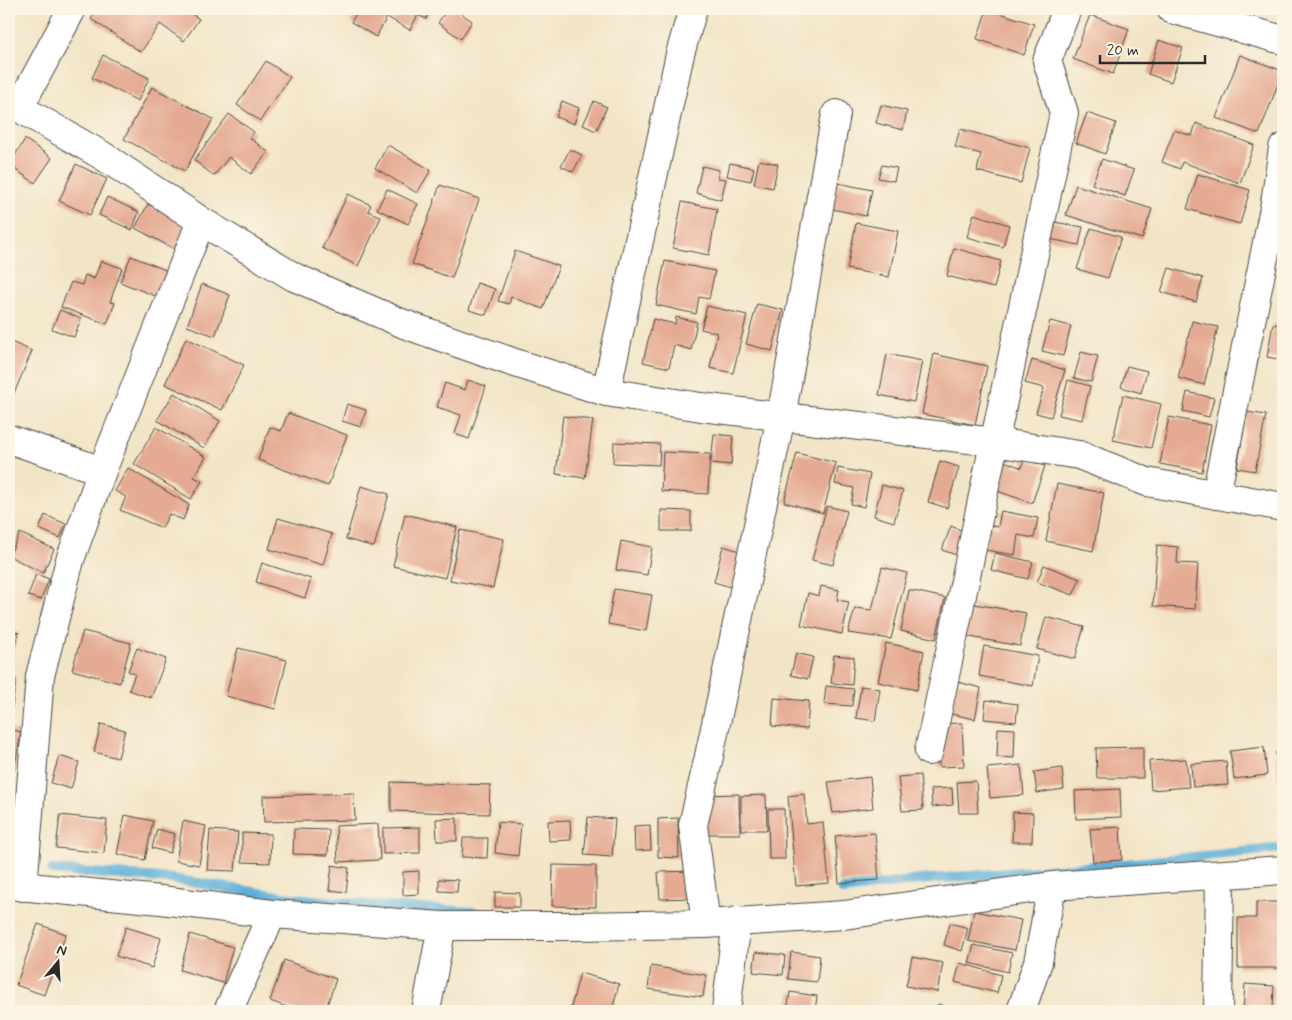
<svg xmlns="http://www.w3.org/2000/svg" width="1292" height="1020" font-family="Mynerve,sans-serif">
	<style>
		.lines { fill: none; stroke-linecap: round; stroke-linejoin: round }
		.stream { stroke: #5dafd8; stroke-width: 10 }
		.building { fill: #e5aa93 }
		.minor-casing { stroke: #494742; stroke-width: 30 }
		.minor { stroke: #fff; stroke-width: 28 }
	</style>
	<rect width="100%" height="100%" fill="#fcf5e5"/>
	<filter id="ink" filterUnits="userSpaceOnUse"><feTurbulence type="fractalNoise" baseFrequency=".02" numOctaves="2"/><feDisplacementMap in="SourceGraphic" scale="10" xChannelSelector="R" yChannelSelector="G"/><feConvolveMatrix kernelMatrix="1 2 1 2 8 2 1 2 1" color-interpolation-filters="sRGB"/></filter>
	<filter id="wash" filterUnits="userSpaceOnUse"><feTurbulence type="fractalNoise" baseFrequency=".0096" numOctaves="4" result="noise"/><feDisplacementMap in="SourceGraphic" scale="20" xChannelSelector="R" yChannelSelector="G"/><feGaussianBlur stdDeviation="1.12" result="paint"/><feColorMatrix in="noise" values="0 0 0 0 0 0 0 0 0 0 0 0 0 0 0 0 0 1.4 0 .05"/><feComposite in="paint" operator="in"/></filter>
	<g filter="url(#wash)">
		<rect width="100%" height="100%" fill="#f2e4c6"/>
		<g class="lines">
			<path class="stream" d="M52,870L173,879L291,898L402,908L475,912
				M843,890L918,880L1136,863L1283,848"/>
		</g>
		<g id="blocks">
			<path class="building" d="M98,9H159L162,11L163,9H184L199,19L184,41L160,24L141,52L91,19Z
				M359,9H431L426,19L418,15L410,30L387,17L376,37L351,22Z
				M447,9H454L472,21L461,39L438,23Z
				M987,9L1034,24L1024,55L977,39Z
				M1090,15L1129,29L1113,74L1073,59Z
				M1159,40L1183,48L1171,82L1148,74Z
				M103,55L149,78L138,101L92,78Z
				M1240,55L1283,71L1259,134L1216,118Z
				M266,61L290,77L260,121L237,105Z
				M152,87L213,119L185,171L124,139Z
				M562,101L579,108L574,124L556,117Z
				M594,101L607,107L596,131L583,125Z
				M881,105L907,111L903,130L876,123Z
				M1087,113L1116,123L1105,154L1076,143Z
				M229,114L254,132L250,138L268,152L251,174L229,157L214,176L194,160Z
				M1196,123L1254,145L1240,183L1182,162L1180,169L1162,162L1174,130L1192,136Z
				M960,129L1030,148L1021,183L977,171L981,154L955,147Z
				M25,139L52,158L35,183L9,165Z
				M388,145L431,170L417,193L375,168Z
				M570,149L582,155L573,172L561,166Z
				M1102,159L1134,170L1125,196L1092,184Z
				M759,160L778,164L773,188L754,184Z
				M730,163L754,168L751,181L727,176Z
				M76,164L107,179L90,215L59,201Z
				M882,165L897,168L894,181L878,178Z
				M702,166L719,170L718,178L726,179L721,200L696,193Z
				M1198,174L1250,190L1240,224L1187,209Z
				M838,183L872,190L866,216L832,209Z
				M440,185L479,199L452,278L412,264Z
				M1076,185L1152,209L1142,239L1066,215Z
				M387,189L418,204L408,224L377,209Z
				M348,194L371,205L368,211L381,217L358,266L322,248Z
				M107,197L139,212L132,230L99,215Z
				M682,202L717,209L709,255L673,248Z
				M148,204L191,226L178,251L135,228Z
				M974,214L1009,225L1003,247L967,237Z
				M1048,221L1083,227L1079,245L1045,238Z
				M856,223L898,231L889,277L847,269Z
				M1091,228L1121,237L1108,278L1077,269Z
				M954,248L1001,261L994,288L947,276Z
				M515,251L559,266L543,309L511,297L509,304L498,301Z
				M131,256L168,271L158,297L120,282Z
				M101,261L122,268L110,302L115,303L107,324L61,307L71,282L82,285L85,275L94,279Z
				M665,261L715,271L709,299L699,297L696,314L656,305Z
				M1169,268L1203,278L1196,302L1161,292Z
				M477,283L495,289L486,315L469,310Z
				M202,284L230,295L215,336L187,326Z
				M1282,288L1283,289V321L1279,320L1282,308L1277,307Z
				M757,304L783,310L772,351L746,344Z
				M707,306L747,315L733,373L710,368L717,333L701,329Z
				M60,310L81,319L74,337L52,329Z
				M676,317L697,322L691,350L674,345L669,368L643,362L653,319L675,324Z
				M1050,321L1071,326L1063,356L1042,351Z
				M1192,321L1218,327L1204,385L1178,378Z
				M1273,324L1283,325V360L1267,357Z
				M186,338L244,365L222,410L165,384Z
				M9,341L32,351L12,398L9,397Z
				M1081,352L1098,356L1091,382L1074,378Z
				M887,354L922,361L914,402L879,395Z
				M934,354L987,366L975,425L922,414Z
				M1032,360L1065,370L1051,417L1036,413L1044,388L1025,383Z
				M1127,366L1147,371L1141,393L1121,387Z
				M468,380L486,386L469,439L455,434L461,415L437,407L445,383L465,390Z
				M1068,380L1090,386L1082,420L1059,415Z
				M1187,392L1214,398L1209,417L1183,411Z
				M174,393L220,421L204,448L157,420Z
				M1123,395L1161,404L1151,448L1113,440Z
				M347,404L366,410L361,427L342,421Z
				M1247,412L1266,415L1255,471L1237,468Z
				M288,413L347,435L328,486L258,460L270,427L281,431Z
				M563,416L593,420L585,478L556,474Z
				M1169,417L1211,425L1202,472L1160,464Z
				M156,427L206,457L194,477L202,481L191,499L134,464Z
				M714,434L733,436L731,465L711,463Z
				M614,442L660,444L659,465L613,463Z
				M663,452L710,454L708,494L661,491Z
				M797,453L836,463L823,513L784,502Z
				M1024,459L1045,466L1032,503L994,490L1004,461L1022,468Z
				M940,461L959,467L947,508L928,502Z
				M128,468L189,505L183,520L169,514L162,528L120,510L126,497L115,491Z
				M838,468L870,474L864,507L851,504L854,488L835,484Z
				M1057,484L1104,493L1093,551L1046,541Z
				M882,485L903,491L894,522L874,516Z
				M361,486L389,494L374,547L346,539Z
				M827,506L847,511L833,565L812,560Z
				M661,510L691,511V531H661Z
				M1001,511L1038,518L1034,538L1018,535L1015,555L985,550L989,525L998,527Z
				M405,514L457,527L445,578L393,566Z
				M45,515L66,524L60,538L39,529Z
				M278,518L332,534L323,565L269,549Z
				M951,526L968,533L959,556L942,550Z
				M460,530L504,539L493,588L450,580Z
				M20,533L54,549L43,573L9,556Z
				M621,541L652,547L647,575L616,570Z
				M1157,545L1178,547L1177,563L1198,564L1195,609L1153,606Z
				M723,546L743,552L734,588L714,582Z
				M995,553L1033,562L1028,579L991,570Z
				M262,563L311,579L305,598L256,582Z
				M1044,565L1080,579L1073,595L1037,582Z
				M882,567L907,573L891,639L848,633L855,608L872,610Z
				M36,574L49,579L41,600L28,596Z
				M821,586L839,590L837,600L849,602L842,634L801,625L808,593L819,596Z
				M614,589L652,595L646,631L608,624Z
				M909,590L945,598L936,639L901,631Z
				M969,603L1026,613L1020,646L964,636Z
				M1046,617L1084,627L1075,659L1037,649Z
				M9,630L19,633L9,664Z
				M83,631L131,643L120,683L72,670Z
				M886,643L924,651L917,690L878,682Z
				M984,646L1038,656L1033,686L979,676Z
				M137,648L166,659L151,698L129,690L135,674L128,671Z
				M238,648L287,660L275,709L226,696Z
				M796,653L813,657L808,679L791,675Z
				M834,655L854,657L852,685L831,683Z
				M9,678L16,679L12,707L9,706Z
				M958,682L981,688L975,719L951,714Z
				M826,686L854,689L852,706L824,704Z
				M861,686L880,689L875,721L856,718Z
				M774,698L809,701L807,729L772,726Z
				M986,700L1018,704L1016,722L984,719Z
				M962,723L964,766L939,767L937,724Z
				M101,724L125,730L118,758L94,752Z
				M998,728L1015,729L1014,758L997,757Z
				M9,729L21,732L14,771L9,770Z
				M1143,747V778H1097L1096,748Z
				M1264,747L1267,775L1234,779L1230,751Z
				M1276,752H1283V779L1278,780Z
				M59,756L79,762L71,789L51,783Z
				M1186,759L1189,787L1151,790L1149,761Z
				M1226,761L1228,785L1193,787L1191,764Z
				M1021,765L1024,795L990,798L987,768Z
				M1062,768L1064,789L1037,793L1034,772Z
				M920,775L923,810L902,811L898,777Z
				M870,777L873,808L833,813L828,782Z
				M976,781L978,813H959L957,782Z
				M391,782L490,785L489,814L391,811Z
				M952,788L953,805L932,807L931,789Z
				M1120,789L1121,817L1076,819L1075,791Z
				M354,793L355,820L264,822L263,796Z
				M739,794L740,834H704L703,795Z
				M804,794L807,824L823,822L829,883L796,886L788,796Z
				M766,795L767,830H741V796Z
				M768,809H784L785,859H769Z
				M1013,812L1033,813L1032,842H1012Z
				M60,815L107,820L104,853L56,848Z
				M125,815L153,821L145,860L117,854Z
				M588,817L615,819L612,857L584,855Z
				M457,818V841H437L436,819Z
				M678,818L679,858L658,857V819Z
				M570,820L571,840L549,841L548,821Z
				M183,821L206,826L199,865L176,861Z
				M498,822L521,824L518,856L495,853Z
				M378,824L380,860L338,862L336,826Z
				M650,825L651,850L635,851L634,826Z
				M420,827V853L383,854V828Z
				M1120,827L1122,860L1093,862L1090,829Z
				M157,829L175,834L170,853L152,848Z
				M294,829L329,830L328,855L293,854Z
				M210,830L238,832L235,871L207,870Z
				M242,833L271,834L270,863L242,862Z
				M875,833L879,880L839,883L835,836Z
				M463,838H488L487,858L462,857Z
				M332,865L349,868L346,892L329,890Z
				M553,865L596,866V907L552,906Z
				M419,871V894L403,895V872Z
				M691,871L692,898L660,899L658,872Z
				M439,879L458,880L457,892L439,891Z
				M495,892L520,893V907H495Z
				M1256,902H1283V968H1238V918H1256Z
				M974,911L1021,920L1015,950L968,941Z
				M950,923L968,928L962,951L944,945Z
				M38,924L66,934L44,995L16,985Z
				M126,927L161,938L152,968L116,956Z
				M190,934L233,947L223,983L180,970Z
				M974,945L1012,953L1008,972L969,963Z
				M756,952L785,955L783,975L753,972Z
				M791,952L820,956L817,982L788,979Z
				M912,957L943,963L937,992L906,986Z
				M284,960L336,979L325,1011H298L270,1001Z
				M960,963L1001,975L997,993L955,982Z
				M651,966L706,975L703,997L648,989Z
				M580,973L619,984L612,1011H570Z
				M1245,984L1274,986L1273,1011H1243Z
				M790,992L817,996L815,1011H787Z
				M938,1004L959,1011H936Z"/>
		</g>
	</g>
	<g filter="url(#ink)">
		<use href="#blocks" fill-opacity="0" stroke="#494742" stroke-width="1"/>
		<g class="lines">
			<defs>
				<path id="minor" d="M1171,9L1283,40
					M9,102L103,156L201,221L294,277L404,324L512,362L606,392L701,407L994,442L1079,455L1147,482L1283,507
					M19,108L72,9
					M606,392L680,54L693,9
					M9,439L102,471
					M1216,495L1275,203L1283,148
					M929,751L1064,113L1047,61L1067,9
					M9,885L161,900L272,914L442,926H572L706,924L844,915L1052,886L1283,870
					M23,887L40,676L70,560L102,471L201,221
					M706,924L693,825L708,761L781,417L836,114
					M228,1011L272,914
					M426,1011L442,926
					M726,1011L737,921
					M1021,1011L1038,962L1052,886
					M1218,1011L1220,875"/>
			</defs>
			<use href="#minor" class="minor-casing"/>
			<use href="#minor" class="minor"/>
		</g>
	</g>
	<rect width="1292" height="1020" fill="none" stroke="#fcf5e5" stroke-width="30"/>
	<g transform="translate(58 962) rotate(18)" stroke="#fcf5e5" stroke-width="4" paint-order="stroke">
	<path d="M0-4L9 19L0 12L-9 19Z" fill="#2b2b2b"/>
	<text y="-8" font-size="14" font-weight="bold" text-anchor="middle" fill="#2b2b2b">N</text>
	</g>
	<path d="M1100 55v8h105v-8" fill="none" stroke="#2b2b2b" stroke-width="2.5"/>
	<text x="1107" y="55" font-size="15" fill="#2b2b2b" stroke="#fcf5e5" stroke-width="4" paint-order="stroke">20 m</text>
</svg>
